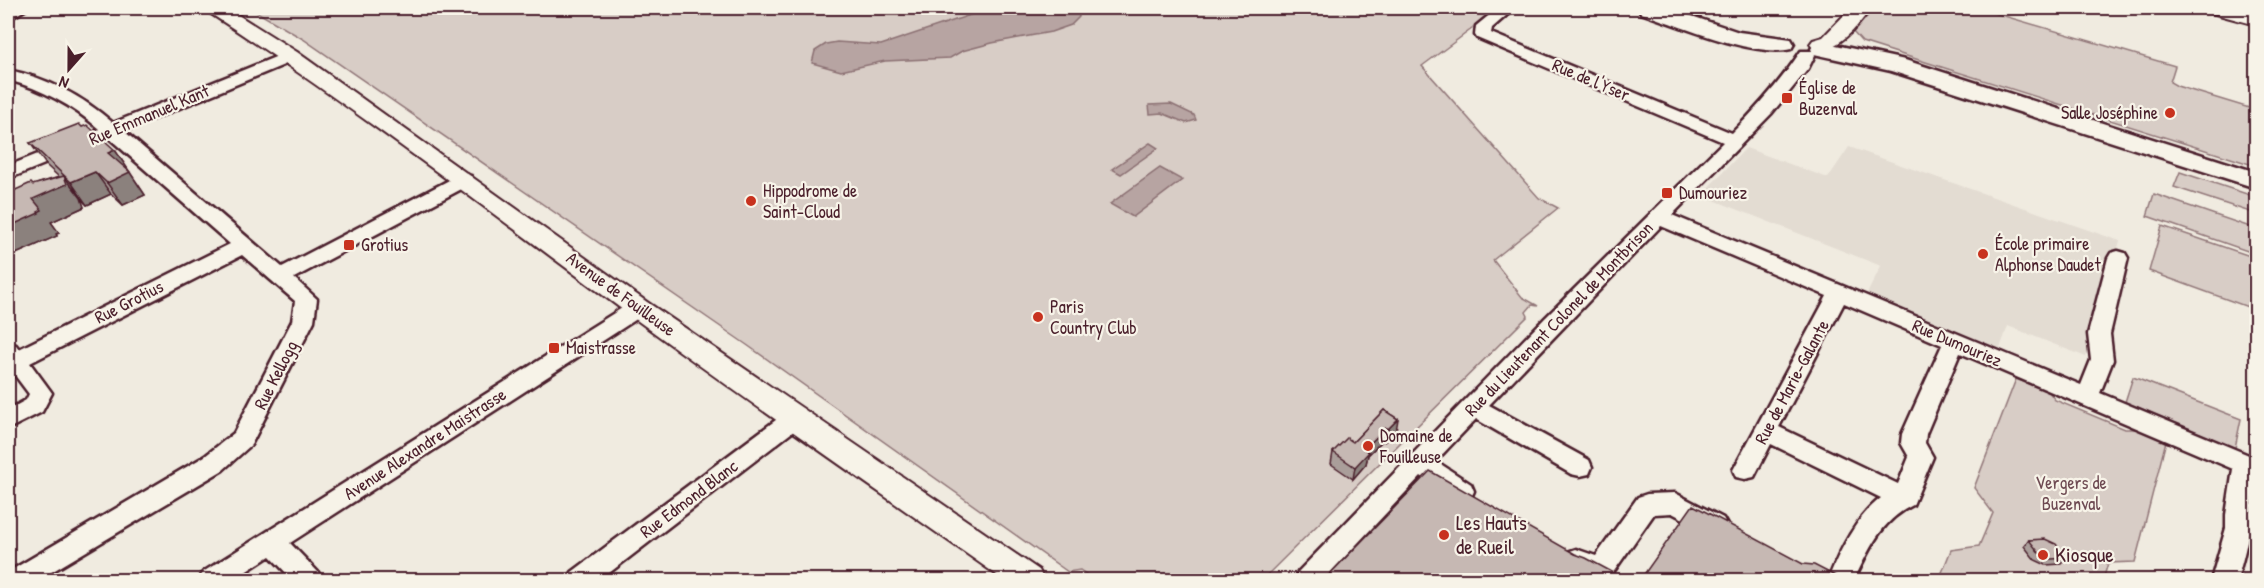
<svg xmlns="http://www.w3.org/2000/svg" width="2264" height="588" font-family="'Patrick Hand',sans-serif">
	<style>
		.built { fill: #e3dcd2 }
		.green { fill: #d8cdc6; stroke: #917678; stroke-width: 1.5 }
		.water { fill: #b7a4a2; stroke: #8b6f72; stroke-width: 1.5 }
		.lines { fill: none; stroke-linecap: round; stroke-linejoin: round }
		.minor-casing { stroke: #4a1f2b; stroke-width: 5 }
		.tertiary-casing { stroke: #4a1f2b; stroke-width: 4 }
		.secondary-casing { stroke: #4a1f2b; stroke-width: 5 }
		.minor { fill: #f7f3e8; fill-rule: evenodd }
		.tertiary { fill: #f7f3e8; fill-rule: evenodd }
		.secondary { fill: #f7f3e8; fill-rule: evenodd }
		.wall { fill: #aa9e9a; stroke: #4a1f2b; stroke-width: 1.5 }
		.shaded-wall { fill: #8b817d; stroke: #4a1f2b; stroke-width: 1.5 }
		.building { fill: #c6b8b3; stroke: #4a1f2b; stroke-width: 1.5 }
		.poi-dot { fill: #c8321e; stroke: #f7f3e8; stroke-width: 2 }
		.labels { text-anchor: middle; stroke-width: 4.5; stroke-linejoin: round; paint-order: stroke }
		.street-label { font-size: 18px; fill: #4a1f2b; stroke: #f7f3e8 }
		.poi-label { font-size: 18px; fill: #4a1f2b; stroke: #f7f3e8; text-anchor: start }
		.park-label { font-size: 18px; fill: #6e4a52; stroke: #f7f3e8 }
		.near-poi-label { font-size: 21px; fill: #4a1f2b; stroke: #f7f3e8; text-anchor: start }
	</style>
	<rect width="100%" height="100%" fill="#f0ebe0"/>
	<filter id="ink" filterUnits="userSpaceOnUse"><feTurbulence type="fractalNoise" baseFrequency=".0167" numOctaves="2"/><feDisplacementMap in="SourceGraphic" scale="12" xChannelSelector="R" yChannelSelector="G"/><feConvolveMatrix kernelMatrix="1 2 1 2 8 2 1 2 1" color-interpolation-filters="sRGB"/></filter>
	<g filter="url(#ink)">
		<path class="built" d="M1849,147L2120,241L2086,357L2008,326L1999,351L1866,296L1881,266L1701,195L1746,148L1828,178Z"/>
		<path class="green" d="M250,8H1500L1422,66L1539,198L1558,208L1493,260L1522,297L1538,306L1532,305L1526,312L1528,316L1262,580H1095L1080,570L1068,572L747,345L303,39Z
			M1875,8H1977L2175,66L2170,82L2177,86L2256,110V166L1862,42L1853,32Z
			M2180,172L2256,197V214L2174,187Z
			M2154,194L2256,229V254L2147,216Z
			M2162,226L2256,258V310L2149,271Z
			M2133,377L2241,419L2235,448L2125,402Z
			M2016,379L2049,392L2055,400L2125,429H2137L2166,441L2135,562L2108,563L2103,580H1939L1951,550L1979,546L1993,513L1974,488Z"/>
		<path class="water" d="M991,8H1078L1079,17L1071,25L1051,32L992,43L962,51L950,58L885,61L841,71L812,63L815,51L826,44L837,42L881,45Z
			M1171,104L1194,115L1196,120L1186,123L1162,113L1150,114L1149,105Z
			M1150,143L1158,148L1121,174L1112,169Z
			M1160,168L1182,180L1133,217L1110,204Z"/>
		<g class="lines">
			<defs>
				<path id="minor" d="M9,8H28L8,20V9Z
					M1498,8H1515L1492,28L1491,33L1732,133C1758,107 1781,81 1801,51H1813L1815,55L1808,69L1772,113L1672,215L2081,385L2091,360L2088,334L2108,258L2111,253L2118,251L2125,253L2128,258L2110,334L2113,360L2100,393L2256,458C2256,499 2249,541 2237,580H2211L2226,528V515L2233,469L1960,353L1926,434L1925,443L1933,457L1913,505C1880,521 1869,550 1854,580H1828C1839,552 1856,517 1881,498L1771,444L1754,477L1745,479L1736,477L1733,470L1827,296L1661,226L1489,405L1589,460L1592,467L1589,474L1580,476L1571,474L1476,419L1436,461L1471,484L1474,491L1471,498C1453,504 1436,486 1421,476L1323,580H1294L1298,572L1545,318L1723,142L1477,38L1475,35L1476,26ZM1844,303L1942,345L1902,434L1901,443L1909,457L1898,484L1779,427Z
					M290,51L298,56L296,60L124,131L282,267L457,176H471L473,180L471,184L294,278L317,299L314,321L251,445L223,470L38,580H8V572L205,456L234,433L292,321L295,301L242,255L30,363L52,393L42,412L8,429V410L26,400L29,394L8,366V343L16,345L19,349L230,244L109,138H96L93,134L99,129C72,105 42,89 8,80V70C48,78 82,96 113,123Z
					M68,142L74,144L77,148L74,152L8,179V166Z
					M638,301L646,303L649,308L646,313L290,543L318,572L322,580H293L270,556L233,580H199L203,572L630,303Z
					M796,408L804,411L808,417L804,423L600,580H568L572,572L788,411Z
					M1675,493L1723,518L1727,525L1723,532L1714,535L1672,513L1654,514L1610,577L1601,580L1567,568L1563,560L1567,552L1576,549L1596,556L1638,497L1647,494Z"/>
				<path id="tertiary" d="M206,8H227L297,52L647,302L1039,570L1044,580H1004C878,491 751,404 627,313C489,211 353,106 208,12Z
					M1851,8H1871C1858,26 1837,54 1813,48L1810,44L1813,40L1823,37Z
					M2205,8H2235L2256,13V25L2208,12Z"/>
				<path id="secondary" d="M1639,8H1668L1739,32L1791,39L1794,44L1791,49C1754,58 1678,25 1641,13Z
					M1822,42L1905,60L2256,172V188L1891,71L1814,54L1811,49L1814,44Z"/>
			</defs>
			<use href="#minor" class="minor-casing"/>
			<use href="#tertiary" class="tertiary-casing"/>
			<use href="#secondary" class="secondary-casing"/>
			<use href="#minor" class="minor"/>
			<use href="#tertiary" class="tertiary"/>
			<use href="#secondary" class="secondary"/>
		</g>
		<path class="wall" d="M30,143L115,150L145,195L123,205L111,194L87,205L80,198L84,207L51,222L59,233L56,234L57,236L9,257L8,255V190L10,192L59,177L47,166Z
			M1384,410L1396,431L1385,441L1383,440L1368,455L1366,464L1353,479L1331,464L1333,452L1353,442Z
			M2029,540L2067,558L2061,564L2046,565L2035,560L2024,546Z"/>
		<path class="shaded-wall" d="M115,150L145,195L123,205L107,183L108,153Z
			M95,172L111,194L87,205L71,182Z
			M64,176L81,198L84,207L51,222L59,233L56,234L57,236L9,257L8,255V227L33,199Z
			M1398,419L1396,431L1385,441L1388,429Z
			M1386,428L1383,440L1368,455L1366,464L1353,479L1355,467L1364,449Z"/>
		<path class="building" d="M79,124L82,127L87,125L115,150L108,153L130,172L107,183L95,172L71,182L30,143Z
			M64,176L67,184L33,199L42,210L38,212L39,213L8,227V191L9,193L31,183L33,185Z
			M1384,410L1398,419L1388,429L1386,428L1364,449L1369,452L1355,467L1333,452L1347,438L1353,442Z
			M1430,471L1575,554L1586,558L1627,580H1324Z
			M1693,505L1803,564L1814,565L1843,580H1640Z
			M2045,539L2056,544L2067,558L2051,559L2040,554L2029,540Z"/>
	</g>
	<g class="poi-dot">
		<rect x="1781" y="92" width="12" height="12" rx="3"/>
		<circle cx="2170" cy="113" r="6"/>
		<rect x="1661" y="187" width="12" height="12" rx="3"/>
		<circle cx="751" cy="201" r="6"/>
		<rect x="343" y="239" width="12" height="12" rx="3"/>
		<circle cx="1983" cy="254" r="6"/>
		<circle cx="1038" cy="317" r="6"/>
		<rect x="548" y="342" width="12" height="12" rx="3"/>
		<circle cx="1368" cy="446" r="6"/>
		<circle cx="1444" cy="535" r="6"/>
		<circle cx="2043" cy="555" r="6"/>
	</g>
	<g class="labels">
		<g class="street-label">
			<text transform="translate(1591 80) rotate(23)" y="6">Rue de l'Yser</text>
			<text transform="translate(149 115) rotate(-23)" y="6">Rue Emmanuel Kant</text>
			<text transform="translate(621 294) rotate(36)" y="6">Avenue de Fouilleuse</text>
			<text transform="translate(129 302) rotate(-27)" y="6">Rue Grotius</text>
			<text transform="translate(1559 319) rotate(-46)" y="6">Rue du Lieutenant Colonel de Montbrison</text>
			<text transform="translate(1957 343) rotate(23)" y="6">Rue Dumouriez</text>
			<text transform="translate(276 375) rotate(-63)" y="6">Rue Kellogg</text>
			<text transform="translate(1792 382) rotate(-62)" y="6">Rue de Marie-Galante</text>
			<text transform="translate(425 444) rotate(-33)" y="6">Avenue Alexandre Maistrasse</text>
			<text transform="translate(689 499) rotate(-37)" y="6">Rue Edmond Blanc</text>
		</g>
		<g class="poi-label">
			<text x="1799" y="94">Église de<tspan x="1799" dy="21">Buzenval</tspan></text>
			<text x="2158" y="119" text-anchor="end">Salle Joséphine</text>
			<text x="763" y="197">Hippodrome de<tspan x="763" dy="21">Saint-Cloud</tspan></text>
			<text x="1679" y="199">Dumouriez</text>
			<text x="1995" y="250">École primaire<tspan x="1995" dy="21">Alphonse Daudet</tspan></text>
			<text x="361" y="251">Grotius</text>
			<text x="1050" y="313">Paris<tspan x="1050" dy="21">Country Club</tspan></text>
			<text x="566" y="354">Maistrasse</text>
			<text x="1380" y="442">Domaine de<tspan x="1380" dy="21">Fouilleuse</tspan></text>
		</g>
		<g class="park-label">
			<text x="2071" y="489">Vergers de<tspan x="2071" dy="21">Buzenval</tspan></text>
		</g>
		<g class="near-poi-label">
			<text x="1456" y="530">Les Hauts<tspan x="1456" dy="24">de Rueil</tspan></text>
			<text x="2055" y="562">Kiosque</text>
		</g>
	</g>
	<rect width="2264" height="588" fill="none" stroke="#f7f3e8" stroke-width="30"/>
	<rect x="15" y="15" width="2234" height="558" fill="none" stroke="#4a1f2b" stroke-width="2" filter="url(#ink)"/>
	<g transform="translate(69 69) rotate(201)" stroke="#f7f3e8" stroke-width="4.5" paint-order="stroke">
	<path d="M0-4.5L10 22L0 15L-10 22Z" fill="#4a1f2b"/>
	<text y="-9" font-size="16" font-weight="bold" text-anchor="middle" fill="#4a1f2b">N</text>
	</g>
</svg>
